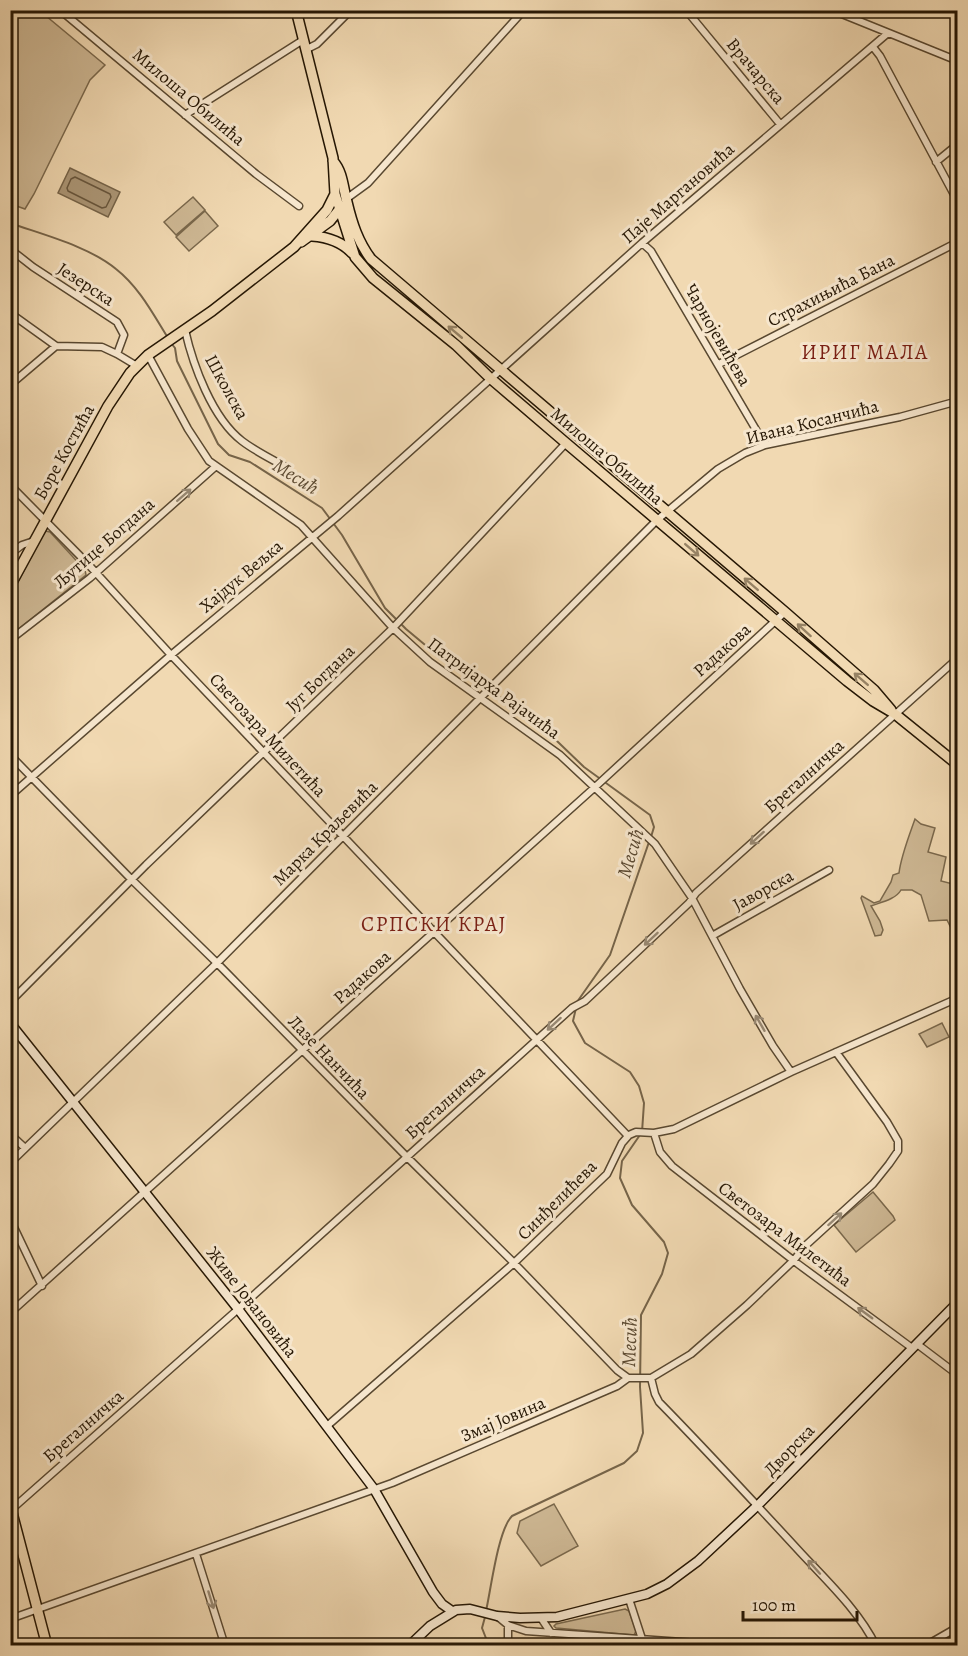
<svg xmlns="http://www.w3.org/2000/svg" width="968" height="1656" font-family="Alegreya,serif">
	<style>
		.green { fill: #ceb894; stroke: #7a684c; stroke-width: 1.5 }
		.water { fill: #ac9777; stroke: #766449; stroke-width: 1.5 }
		.lines { fill: none; stroke-linecap: round; stroke-linejoin: round }
		.shore { stroke: #69573e; stroke-width: 1.5 }
		.stream { stroke: #766449; stroke-width: 2 }
		.street-casing { stroke: #594830; stroke-width: 9 }
		.secondary-casing { stroke: #261704; stroke-width: 11 }
		.primary-casing { stroke: #261704; stroke-width: 12 }
		.street { stroke: #f6e6cd; stroke-width: 6 }
		.secondary { stroke: #f6e6cd; stroke-width: 8 }
		.primary { stroke: #f1d9b2; stroke-width: 9 }
		.oneway { stroke: #968264 }
		.oneway2 { stroke: #988973 }
		.labels { text-anchor: middle; stroke-width: 6; stroke-linejoin: round; paint-order: stroke }
		.street-label { font-size: 18px; fill: #261704; stroke: #f6e6cd }
		.water-label { font-size: 20px; font-style: italic; fill: #5c4a32; stroke: #f6e6cd }
		.quarter-label { font-size: 21px; letter-spacing: 1.5px; fill: #7a1f14; stroke: #f6e6cd }
	</style>
	<rect width="100%" height="100%" fill="#f1d9b2"/>
	<filter id="stains"><feTurbulence type="fractalNoise" baseFrequency=".00333" numOctaves="4"/><feColorMatrix values="0 0 0 0 .2 0 0 0 0 .09 0 0 0 0 .02 0 0 0 .5 -.17"/></filter>
	<radialGradient id="worn" r=".72"><stop offset=".6" stop-color="#630" stop-opacity="0"/><stop offset="1" stop-color="#630" stop-opacity=".3"/></radialGradient>
	<path class="green" d="M10,11H40L105,65L90,80L34,194L25,209L11,204Z
		M193,197L205,210L176,235L164,222Z
		M205,211L218,226L189,251L176,237Z
		M45,531L50,532L85,570L86,575L11,635V595Z
		M915,819L921,824L935,828L928,852L946,857L941,881L957,885V930L953,932L947,920L929,921L921,895L912,890H901C896,899 882,902 871,906L880,921L883,930L881,935L875,936L861,898L862,896L874,903L880,901L891,882L893,875L899,873C901,856 909,836 915,819Z
		M942,1023L949,1037L927,1047L919,1034Z
		M873,1192L893,1216L895,1220L856,1252L834,1225Z
		M554,1504L578,1546L541,1566L517,1533L520,1521Z
		M625,1609L629,1611L636,1631L634,1635L556,1628L554,1626L556,1624Z"/>
	<path class="water" d="M70,168L120,192L108,217L58,193Z"/>
	<g class="lines">
		<path class="shore" d="M75,177L110,194L111,197L106,207L102,208L68,191L67,188L71,179Z"/>
		<path class="stream" d="M10,223C44,235 88,246 116,269C139,287 153,314 168,338
			M171,343L175,348L177,361L218,444L229,455L250,462L322,508L342,535L385,608L406,629L448,664L533,718L584,767L650,815L654,827L651,837
			M577,1002L610,955L649,842
			M486,1611C491,1589 498,1530 512,1516L624,1463L637,1451L643,1433L640,1387L641,1315L662,1274L668,1253L664,1242L632,1205L620,1178L622,1161L642,1132L644,1103L639,1086L630,1072L585,1043L573,1021L576,1008
			M485,1617L482,1628L489,1646"/>
		<defs>
			<path id="street" d="M60,10L256,174L299,206
				M686,10L780,124
				M832,10L958,61
				M873,47L880,56L958,202
				M305,50L317,44L351,10
				M185,115L303,40
				M936,162L958,144
				M346,199L368,183L524,10
				M642,243L651,251L765,445
				M10,249L33,267L117,322L124,335L117,354
				M10,313L56,346L102,347L117,354L137,366
				M185,330C193,365 212,418 242,441C255,451 271,459 286,467
				M148,355L188,429L209,461L301,525L393,628L430,662L560,755L655,844L692,898L740,989L773,1046L791,1072
				M719,364L958,242
				M10,385L56,346
				M10,485L88,564L171,655L628,1136
				M10,554L22,545L34,541
				M10,640L90,578L215,467
				M10,755L132,880L217,963L407,1157L514,1263L617,1370L628,1378
				M10,796L171,655L338,516L642,243L888,33
				M712,936L829,870
				M10,1002L146,865L393,628L566,443
				M654,1133L660,1152L672,1166L798,1264L912,1348
				M10,1134L25,1148
				M10,1163L217,963L657,520L718,469L745,453L765,445L900,417L958,401
				M10,1219L42,1286
				M10,1313L594,788L785,612
				M917,1344L958,1375
				M651,1378L655,1394L659,1402C707,1451 754,1502 801,1553C827,1581 859,1611 876,1646
				M327,1426L514,1263L607,1174L622,1143L629,1135L636,1132L654,1133L674,1129L791,1072L958,998
				M12,1509L245,1303L572,1008L585,1001L689,903L696,893L958,658
				M196,1554L225,1646
				M629,1599L642,1639
				M497,1616L508,1625V1646
				M541,1618L551,1633
				M10,1619L392,1483L617,1386L628,1378H651L691,1354L747,1305L794,1260L805,1246L873,1184L889,1164L898,1151V1141L887,1122L836,1052
				M508,1625L526,1631L739,1646
				M925,1646L958,1627"/>
			<path id="secondary" d="M10,1023L238,1309L374,1489L433,1592L442,1604L452,1611
				M409,1646L430,1626L456,1610L470,1609L497,1616L520,1618L557,1617L647,1594L667,1584L698,1561L758,1505L958,1302"/>
			<path id="primary" d="M296,10L333,158L335,194L355,257L373,278L456,345L490,378L566,443L847,681L873,701L895,714L958,765
				M333,161C343,172 343,188 347,202C352,223 358,242 371,259L785,612L874,690L891,710
				M312,236C328,237 341,241 352,253
				M301,242L330,221L342,206
				M10,586L108,406L130,373L148,355L212,311L294,247L327,210L335,194
				M10,1505L47,1646"/>
		</defs>
		<use href="#street" class="street-casing"/>
		<use href="#secondary" class="secondary-casing"/>
		<use href="#primary" class="primary-casing"/>
		<use href="#street" class="street"/>
		<use href="#secondary" class="secondary"/>
		<use href="#primary" class="primary"/>
	</g>
	<defs><path id="oneway-shaft" d="M-6 0H5M1.5-3L5.5 0L1.5 3" fill="none" stroke-width="1.6" stroke-linecap="round" stroke-linejoin="round" transform="scale(1.5)"/></defs>
	<g class="oneway">
		<use href="#oneway-shaft" transform="translate(455 332) rotate(-140)"/>
		<use href="#oneway-shaft" transform="translate(692 550) rotate(41)"/>
		<use href="#oneway-shaft" transform="translate(751 584) rotate(-139)"/>
		<use href="#oneway-shaft" transform="translate(804 630) rotate(-138)"/>
		<use href="#oneway-shaft" transform="translate(861 679) rotate(-139)"/>
	</g>
	<g class="oneway2">
		<use href="#oneway-shaft" transform="translate(184 495) rotate(-41)"/>
		<use href="#oneway-shaft" transform="translate(757 838) rotate(138)"/>
		<use href="#oneway-shaft" transform="translate(651 939) rotate(137)"/>
		<use href="#oneway-shaft" transform="translate(760 1023) rotate(-120)"/>
		<use href="#oneway-shaft" transform="translate(554 1024) rotate(138)"/>
		<use href="#oneway-shaft" transform="translate(835 1219) rotate(-42)"/>
		<use href="#oneway-shaft" transform="translate(865 1313) rotate(-144)"/>
		<use href="#oneway-shaft" transform="translate(814 1567) rotate(-132)"/>
		<use href="#oneway-shaft" transform="translate(211 1600) rotate(73)"/>
	</g>
	<g class="labels">
		<g class="street-label">
			<text transform="translate(756 71) rotate(50)" y="6">Врачарска</text>
			<text transform="translate(189 97) rotate(40)" y="6">Милоша Обилића</text>
			<text transform="translate(678 193) rotate(-41)" y="6">Паје Маргановића</text>
			<text transform="translate(86 284) rotate(33)" y="6">Језерска</text>
			<text transform="translate(831 290) rotate(-27)" y="6">Страхињића Бана</text>
			<text transform="translate(718 335) rotate(60)" y="6">Чарнојевићева</text>
			<text transform="translate(227 387) rotate(61)" y="6">Школска</text>
			<text transform="translate(812 422) rotate(-14)" y="6">Ивана Косанчића</text>
			<text transform="translate(64 452) rotate(-61)" y="6">Боре Костића</text>
			<text transform="translate(607 456) rotate(40)" y="6">Милоша Обилића</text>
			<text transform="translate(104 543) rotate(-41)" y="6">Љутице Богдана</text>
			<text transform="translate(241 576) rotate(-40)" y="6">Хајдук Вељка</text>
			<text transform="translate(722 650) rotate(-42)" y="6">Радакова</text>
			<text transform="translate(320 678) rotate(-44)" y="6">Југ Богдана</text>
			<text transform="translate(494 688) rotate(36)" y="6">Патријарха Рајачића</text>
			<text transform="translate(268 735) rotate(47)" y="6">Светозара Милетића</text>
			<text transform="translate(804 776) rotate(-42)" y="6">Брегалничка</text>
			<text transform="translate(325 833) rotate(-45)" y="6">Марка Краљевића</text>
			<text transform="translate(763 890) rotate(-29)" y="6">Јаворска</text>
			<text transform="translate(362 977) rotate(-42)" y="6">Радакова</text>
			<text transform="translate(329 1057) rotate(46)" y="6">Лазе Нанчића</text>
			<text transform="translate(445 1102) rotate(-42)" y="6">Брегалничка</text>
			<text transform="translate(557 1200) rotate(-45)" y="6">Синђелићева</text>
			<text transform="translate(785 1234) rotate(37)" y="6">Светозара Милетића</text>
			<text transform="translate(252 1302) rotate(52)" y="6">Живе Јовановића</text>
			<text transform="translate(503 1419) rotate(-23)" y="6">Змај Јовина</text>
			<text transform="translate(83 1426) rotate(-41)" y="6">Брегалничка</text>
			<text transform="translate(789 1450) rotate(-46)" y="6">Дворска</text>
		</g>
		<g class="water-label">
			<text transform="translate(296 476) rotate(32)" y="7">Месић</text>
			<text transform="translate(630 853) rotate(-73)" y="7">Месић</text>
			<text transform="translate(629 1342) rotate(-88)" y="7">Месић</text>
		</g>
		<g class="quarter-label">
			<text x="865" y="359">ИРИГ МАЛА</text>
			<text x="434" y="931">СРПСКИ КРАЈ</text>
		</g>
	</g>
	<rect width="968" height="1656" fill="none" stroke="#f1d9b2" stroke-width="36"/>
	<rect x="12" y="12" width="944" height="1632" fill="none" stroke="#261704" stroke-width="3"/>
	<rect x="18" y="18" width="932" height="1620" fill="none" stroke="#261704" stroke-width="1.5"/>
	<path d="M743 1611v9h114v-9" fill="none" stroke="#261704" stroke-width="3"/>
	<text x="752" y="1611" font-size="18" fill="#261704" stroke="#f6e6cd" stroke-width="4.5" paint-order="stroke">100 m</text>
	<rect width="100%" height="100%" filter="url(#stains)"/>
	<rect width="100%" height="100%" fill="url(#worn)"/>
</svg>
